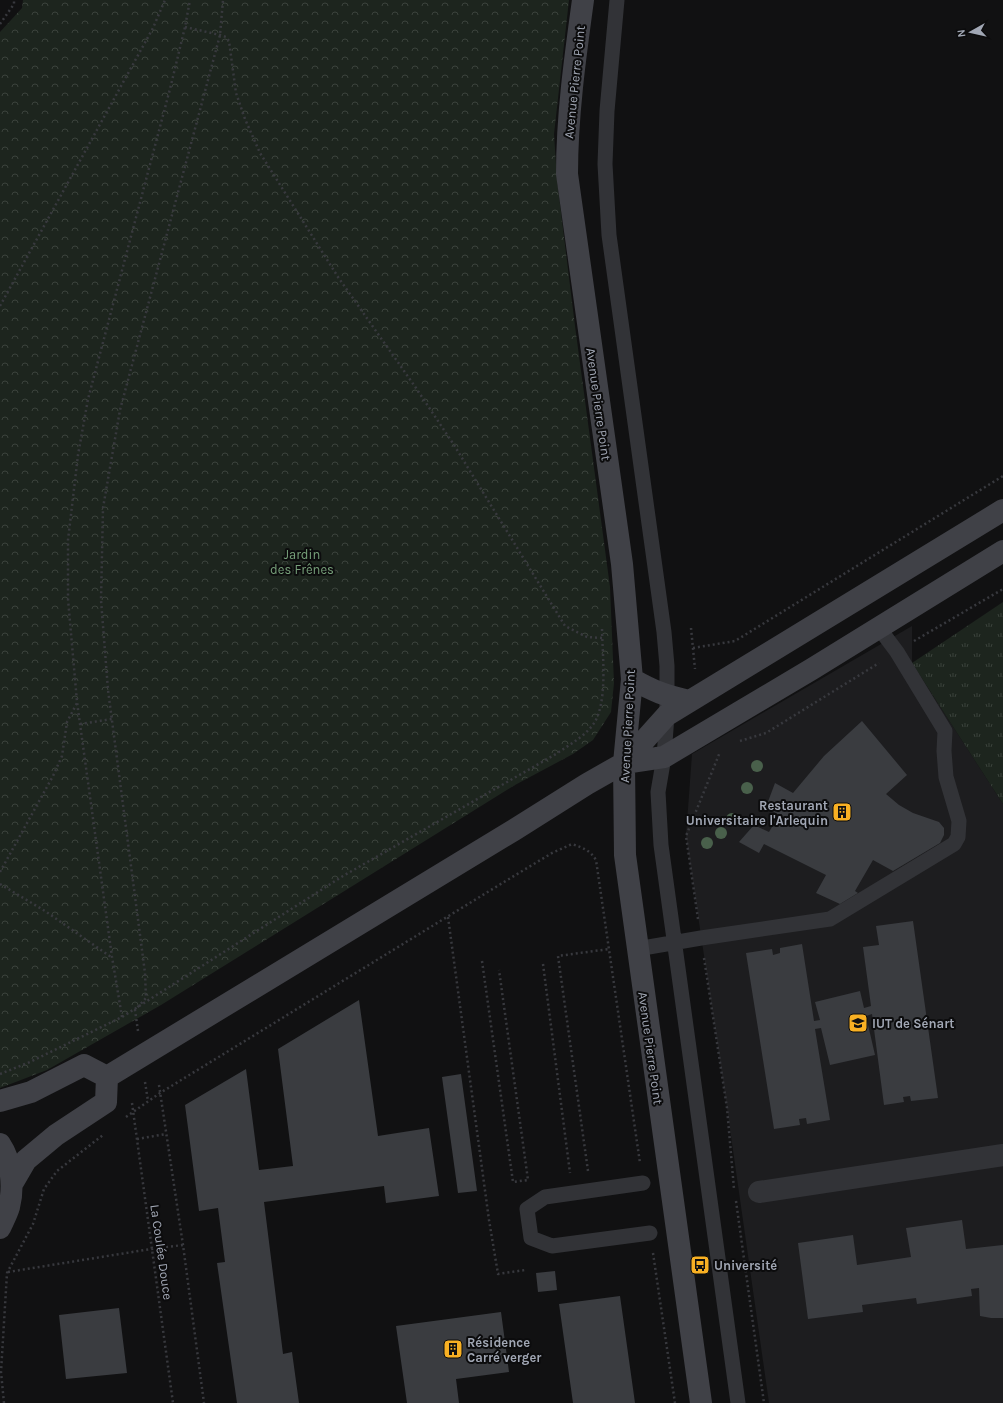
<svg xmlns="http://www.w3.org/2000/svg" width="1003" height="1403" font-family="Karla,sans-serif">
	<style>
		.built { fill: #1d1d1f }
		.grass { fill: url(#grass-tufts) }
		.park { fill: url(#park-crowns) }
		.building { fill: #3a3c40 }
		.lines { fill: none; stroke-linecap: round; stroke-linejoin: round }
		.path { stroke: #38393e; stroke-width: 2.5; stroke-dasharray: 2 3; stroke-linecap: butt }
		.lane { stroke: #323337; stroke-width: 15 }
		.street { stroke: #323337; stroke-width: 22 }
		.secondary { stroke: #404147; stroke-width: 22 }
		.tree { fill: #49604b }
		.labels { text-anchor: middle; stroke-width: 4; stroke-linejoin: round; paint-order: stroke }
		.street-label { font-size: 13px; fill: #a1a7b4; stroke: #0c0c0d }
		.park-label { font-size: 13px; fill: #77a07a; stroke: #0c0c0d }
		.poi-label { font-size: 13px; font-weight: bold; fill: #a1a7b4; stroke: #0c0c0d; text-anchor: start }
	</style>
	<defs>
		<pattern id="grass-tufts" width="24" height="20" patternUnits="userSpaceOnUse"><rect width="24" height="20" fill="#1d251e"/><path d="M3 7l-1-3M5 7V3M7 7l1-3M15 17l-1-3M17 17v-4M19 17l1-3" fill="none" stroke="#3b423c"/></pattern>
		<pattern id="park-crowns" width="20" height="18" patternUnits="userSpaceOnUse"><rect width="20" height="18" fill="#1d251e"/><path d="M2 6a3 3 0 1 1 6 0M12 15a3 3 0 1 1 6 0" fill="none" stroke="#3b423c"/></pattern>
	</defs>
	<rect width="100%" height="100%" fill="#111112"/>
	<path class="built" d="M912,626V663L1003,804V1403H769L727,1108L686,836L692,754Z"/>
	<path class="grass" d="M1003,602V804L912,663Z"/>
	<path class="park" d="M23,0H569L554,134L557,180L575,326L610,587L614,683L611,712L593,740L573,754L515,785L161,1005L47,1070L0,1088V32L22,8Z"/>
	<path class="building" d="M862,721L907,775L886,794L899,805L913,813L939,822L944,828V835L940,843L893,871L873,860L855,891L858,893L840,904L816,893L826,875L764,844L759,853L739,842L754,825L769,832L779,815L766,807L775,783L793,793L824,756Z
		M913,921L938,1098L911,1101L910,1096L903,1097L904,1102L884,1105L872,1014L866,1016L875,1055L830,1065L821,1028L815,1029L830,1120L807,1124L806,1118L799,1119L800,1125L774,1129L746,953L772,949L773,955L780,953V948L802,944L814,1021L820,1020L815,1002L860,991L864,1008L871,1006L863,947L879,945L876,926Z
		M359,1000L378,1136L429,1128L439,1196L386,1203L384,1186L264,1202L283,1354L292,1352L299,1403H237L217,1263L225,1262L218,1208L199,1211L185,1105L246,1069L259,1170L293,1166L278,1049Z
		M461,1074L477,1191L458,1193L442,1077Z
		M962,1220L966,1249L1003,1245V1318H991L980,1316L979,1288L971,1289L972,1296L917,1304L916,1298L862,1305L863,1312L808,1319L798,1243L853,1235L857,1265L911,1257L906,1228Z
		M555,1271L557,1290L538,1292L536,1273Z
		M620,1296L635,1403H573L559,1304Z
		M119,1308L127,1373L66,1379L59,1315Z
		M501,1312L509,1372L456,1379L459,1403H407L396,1326Z"/>
	<g class="lines">
		<path class="path" d="M0,24L14,4V0
			M185,27L220,35L226,37L229,41L236,93L245,119L260,153L338,277L416,388L454,445L565,626L587,637L602,638
			M0,306L153,28L165,0
			M691,628L695,669
			M914,641L1003,589
			M693,648L735,641L1003,476
			M80,724L112,719
			M740,741L766,733L879,663
			M0,872L53,776L62,756L67,722L77,703
			M0,884L45,911L111,957
			M448,917L489,1220L498,1274L525,1270
			M698,919L686,836L720,752
			M704,958L727,1108L734,1189
			M482,961L513,1182L528,1180L499,970
			M543,964L570,1173
			M122,1017L112,957L77,702L68,599V540L78,455L88,399L170,89L185,27L190,0
			M138,1031L135,1010L146,998L145,973L108,690L101,600L103,508L120,410L220,35L223,0
			M0,1074L30,1062L122,1017L343,876L556,754C569,745 582,738 592,726C609,705 602,653 602,627
			M145,1082L148,1101
			M159,1085L183,1245L204,1403
			M132,1103L173,1403
			M126,1117L160,1093L504,882L552,853L572,844C583,848 590,850 596,860L640,1163
			M137,1139L166,1134
			M588,1171L558,956L609,949
			M736,1201L764,1403
			M653,1253L675,1403
			M8,1272L151,1249L183,1245
			M4,1403L1,1372L7,1273L33,1224L44,1189L57,1171L103,1135"/>
		<path class="lane" d="M617,0L607,111L605,164L609,235L664,632L667,666V715L664,757L658,792L661,845L738,1403
			M637,949L701,938L830,919L954,844L958,837L959,821L946,777L944,751L945,731L897,652L879,628
			M643,1183L545,1197L527,1209L531,1238L552,1246L650,1233"/>
		<path class="street" d="M759,1192L1003,1155"/>
		<path class="secondary" d="M583,0C575,58 567,116 567,174L622,564L632,679L624,763L625,855L701,1403
			M632,679C653,691 666,696 689,701
			M624,763L664,757L812,669L1003,551
			M107,1077L514,830L587,784L624,763L667,715L1003,510
			M0,1101L31,1092L84,1065L107,1077
			M0,1144C12,1162 14,1187 9,1207C7,1214 3,1221 0,1228
			M12,1184L26,1160L56,1135L106,1102L107,1077"/>
	</g>
	<g class="tree">
		<circle cx="757" cy="766" r="6"/>
		<circle cx="747" cy="788" r="6"/>
		<circle cx="732" cy="819" r="6"/>
		<circle cx="721" cy="833" r="6"/>
		<circle cx="707" cy="843" r="6"/>
	</g>
	<defs>
		<symbol id="building-square" viewBox="-11 -11 22 22"><rect x="-9" y="-9" width="18" height="18" rx="4" fill="#f8b023" stroke="#0c0c0d"/><path d="M-4-6H4V6H1V3H-1V6H-4ZM-2.5-4.3h1.7v1.8h-1.7ZM.8-4.3h1.7v1.8H.8ZM-2.5-1h1.7V.8h-1.7ZM.8-1h1.7V.8H.8Z" fill="#111"/></symbol>
		<symbol id="university-square" viewBox="-11 -11 22 22"><rect x="-9" y="-9" width="18" height="18" rx="4" fill="#f8b023" stroke="#0c0c0d"/><path d="M0-5L7-2L0 1L-7-2ZM-4 1L0 2.5L4 1V4Q0 6-4 4Z" fill="#111"/></symbol>
		<symbol id="bus-square" viewBox="-11 -11 22 22"><rect x="-9" y="-9" width="18" height="18" rx="4" fill="#f8b023" stroke="#0c0c0d"/><path d="M-5-6H5V4H4V6H2V4H-2V6H-4V4H-5ZM-3.5-4V0h7V-4ZM-3.5 1.2v1.5H-2V1.2ZM2 1.2v1.5H3.5V1.2Z" fill="#111"/></symbol>
	</defs>
	<g fill-rule="evenodd">
		<use href="#building-square" x="831" y="801" width="22" height="22"/>
		<use href="#university-square" x="847" y="1012" width="22" height="22"/>
		<use href="#bus-square" x="689" y="1254" width="22" height="22"/>
		<use href="#building-square" x="442" y="1338" width="22" height="22"/>
	</g>
	<g class="labels">
		<g class="street-label">
			<text transform="translate(574 82) rotate(-84)" y="5">Avenue Pierre Point</text>
			<text transform="translate(599 404) rotate(82)" y="5">Avenue Pierre Point</text>
			<text transform="translate(627 726) rotate(-87)" y="5">Avenue Pierre Point</text>
			<text transform="translate(651 1048) rotate(82)" y="5">Avenue Pierre Point</text>
			<text transform="translate(162 1252) rotate(82)" y="5">La Coulée Douce</text>
		</g>
		<g class="park-label">
			<text x="302" y="559">Jardin<tspan x="302" dy="15">des Frênes</tspan></text>
		</g>
		<g class="poi-label">
			<text x="828" y="810" text-anchor="end">Restaurant<tspan x="828" dy="15">Universitaire l'Arlequin</tspan></text>
			<text x="872" y="1028">IUT de Sénart</text>
			<text x="714" y="1270">Université</text>
			<text x="467" y="1347">Résidence<tspan x="467" dy="15">Carré verger</tspan></text>
		</g>
	</g>
	<g transform="translate(971 32) rotate(262)" stroke="#0c0c0d" stroke-width="3" paint-order="stroke">
	<path d="M0-3L7 15L0 10L-7 15Z" fill="#a1a7b4"/>
	<text y="-6" font-size="11" font-weight="bold" text-anchor="middle" fill="#a1a7b4">N</text>
	</g>
</svg>
